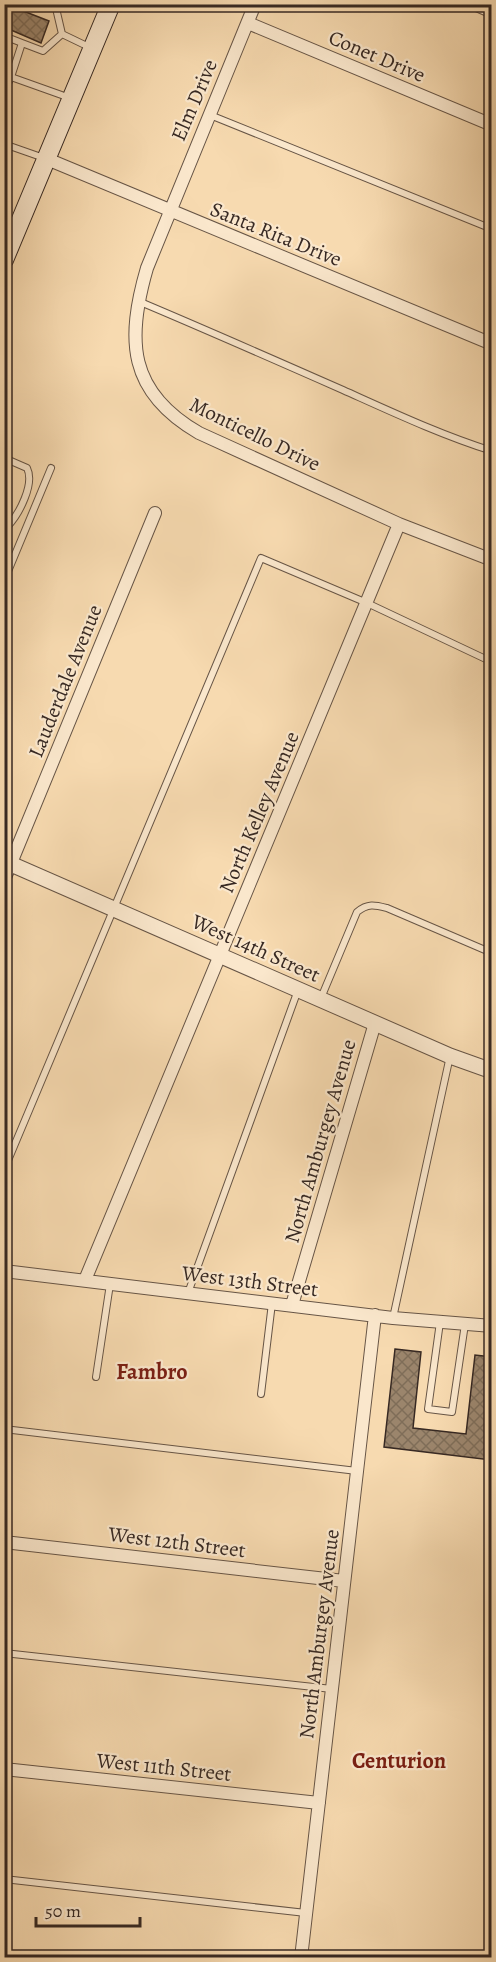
<svg xmlns="http://www.w3.org/2000/svg" width="496" height="1962" font-family="Alegreya,serif">
	<style>
		.building { fill: url(#building-cross-hatch); stroke: #372923; stroke-width: 1.5 }
		.lines { fill: none; stroke-linecap: round; stroke-linejoin: round }
		.service-casing { stroke: #675546; stroke-width: 8 }
		.minor-casing { stroke: #675546; stroke-width: 14 }
		.tertiary-casing { stroke: #675546; stroke-width: 17 }
		.secondary-casing { stroke: #372923; stroke-width: 20 }
		.service { stroke: #fae7cc; stroke-width: 6 }
		.minor { stroke: #fae7cc; stroke-width: 12 }
		.tertiary { stroke: #fae7cc; stroke-width: 15 }
		.secondary { stroke: #fae7cc; stroke-width: 18 }
		.labels { text-anchor: middle; stroke-width: 4.5; stroke-linejoin: round; paint-order: stroke }
		.street-label { font-size: 21px; fill: #372923; stroke: #fae7cc }
		.neighbourhood-label { font-size: 22px; font-weight: bold; fill: #7a1f14; stroke: #fae7cc }
	</style>
	<defs>
		<pattern id="building-cross-hatch" width="8" height="8" patternUnits="userSpaceOnUse" patternTransform="scale(1.5)"><rect width="8" height="8" fill="#9b856c"/><path d="M0 0l8 8M0 8l8-8" fill="none" stroke="#7f6d58"/></pattern>
	</defs>
	<rect width="100%" height="100%" fill="#f7dab0"/>
	<filter id="stains"><feTurbulence type="fractalNoise" baseFrequency=".00333" numOctaves="4"/><feColorMatrix values="0 0 0 0 .2 0 0 0 0 .09 0 0 0 0 .02 0 0 0 .5 -.17"/></filter>
	<radialGradient id="worn" r=".72"><stop offset=".6" stop-color="#630" stop-opacity="0"/><stop offset="1" stop-color="#630" stop-opacity=".3"/></radialGradient>
	<path class="building" d="M4,4H18V9L49,21L41,43L4,27Z
		M395,1349L421,1352L413,1428L466,1434L475,1355L492,1357L491,1460L384,1447Z"/>
	<g class="lines">
		<defs>
			<path id="service" d="M55,4L62,34L89,47
				M467,4L492,15
				M62,34L43,51L22,43L11,77L70,98
				M4,36L22,43
				M4,74L11,77L4,92
				M210,115L492,229
				M4,144L44,158
				M138,301C207,330 275,360 343,390C392,412 441,435 492,451
				M4,458L27,468C35,484 19,514 8,526
				M4,536L8,526L5,524
				M4,581L51,468
				M321,998L357,912C368,903 375,905 387,908L492,953
				M4,1170L261,558L367,603L492,662
				M188,1293L298,990
				M393,1318L450,1056
				M440,1322L428,1409L452,1412L465,1324
				M96,1377L110,1284
				M261,1394L272,1303
				M4,1429L357,1471
				M4,1653L332,1689
				M4,1879L306,1913"/>
			<path id="minor" d="M255,4L147,268C126,340 128,392 199,433L399,524L492,560
				M248,23L492,125
				M47,159L492,344
				M4,880L155,513
				M4,1271L393,1318L492,1326
				M85,1280L399,524
				M292,1305L375,1023
				M4,1542L344,1581
				M4,1769L319,1803
				M301,1958L375,1315"/>
			<path id="tertiary" d="M4,861L450,1056L492,1071"/>
			<path id="secondary" d="M4,260L111,4"/>
		</defs>
		<use href="#service" class="service-casing"/>
		<use href="#minor" class="minor-casing"/>
		<use href="#tertiary" class="tertiary-casing"/>
		<use href="#secondary" class="secondary-casing"/>
		<use href="#service" class="service"/>
		<use href="#minor" class="minor"/>
		<use href="#tertiary" class="tertiary"/>
		<use href="#secondary" class="secondary"/>
	</g>
	<g class="labels">
		<g class="street-label">
			<text transform="translate(377 56) rotate(23)" y="7">Conet Drive</text>
			<text transform="translate(194 100) rotate(-67)" y="7">Elm Drive</text>
			<text transform="translate(276 234) rotate(22)" y="7">Santa Rita Drive</text>
			<text transform="translate(255 434) rotate(26)" y="7">Monticello Drive</text>
			<text transform="translate(65 681) rotate(-68)" y="7">Lauderdale Avenue</text>
			<text transform="translate(259 812) rotate(-67)" y="7">North Kelley Avenue</text>
			<text transform="translate(256 948) rotate(24)" y="7">West 14th Street</text>
			<text transform="translate(320 1141) rotate(-74)" y="7">North Amburgey Avenue</text>
			<text transform="translate(250 1281) rotate(7)" y="7">West 13th Street</text>
			<text transform="translate(177 1542) rotate(7)" y="7">West 12th Street</text>
			<text transform="translate(319 1634) rotate(-83)" y="7">North Amburgey Avenue</text>
			<text transform="translate(164 1767) rotate(6)" y="7">West 11th Street</text>
		</g>
		<g class="neighbourhood-label">
			<text x="152" y="1379">Fambro</text>
			<text x="399" y="1768">Centurion</text>
		</g>
	</g>
	<rect width="496" height="1962" fill="none" stroke="#f7dab0" stroke-width="24"/>
	<rect x="6" y="6" width="484" height="1950" fill="none" stroke="#372923" stroke-width="3"/>
	<rect x="12" y="12" width="472" height="1938" fill="none" stroke="#372923" stroke-width="1.5"/>
	<path d="M36 1917v9h104v-9" fill="none" stroke="#372923" stroke-width="3"/>
	<text x="45" y="1917" font-size="18" fill="#372923" stroke="#fae7cc" stroke-width="4.5" paint-order="stroke">50 m</text>
	<rect width="100%" height="100%" filter="url(#stains)"/>
	<rect width="100%" height="100%" fill="url(#worn)"/>
</svg>
